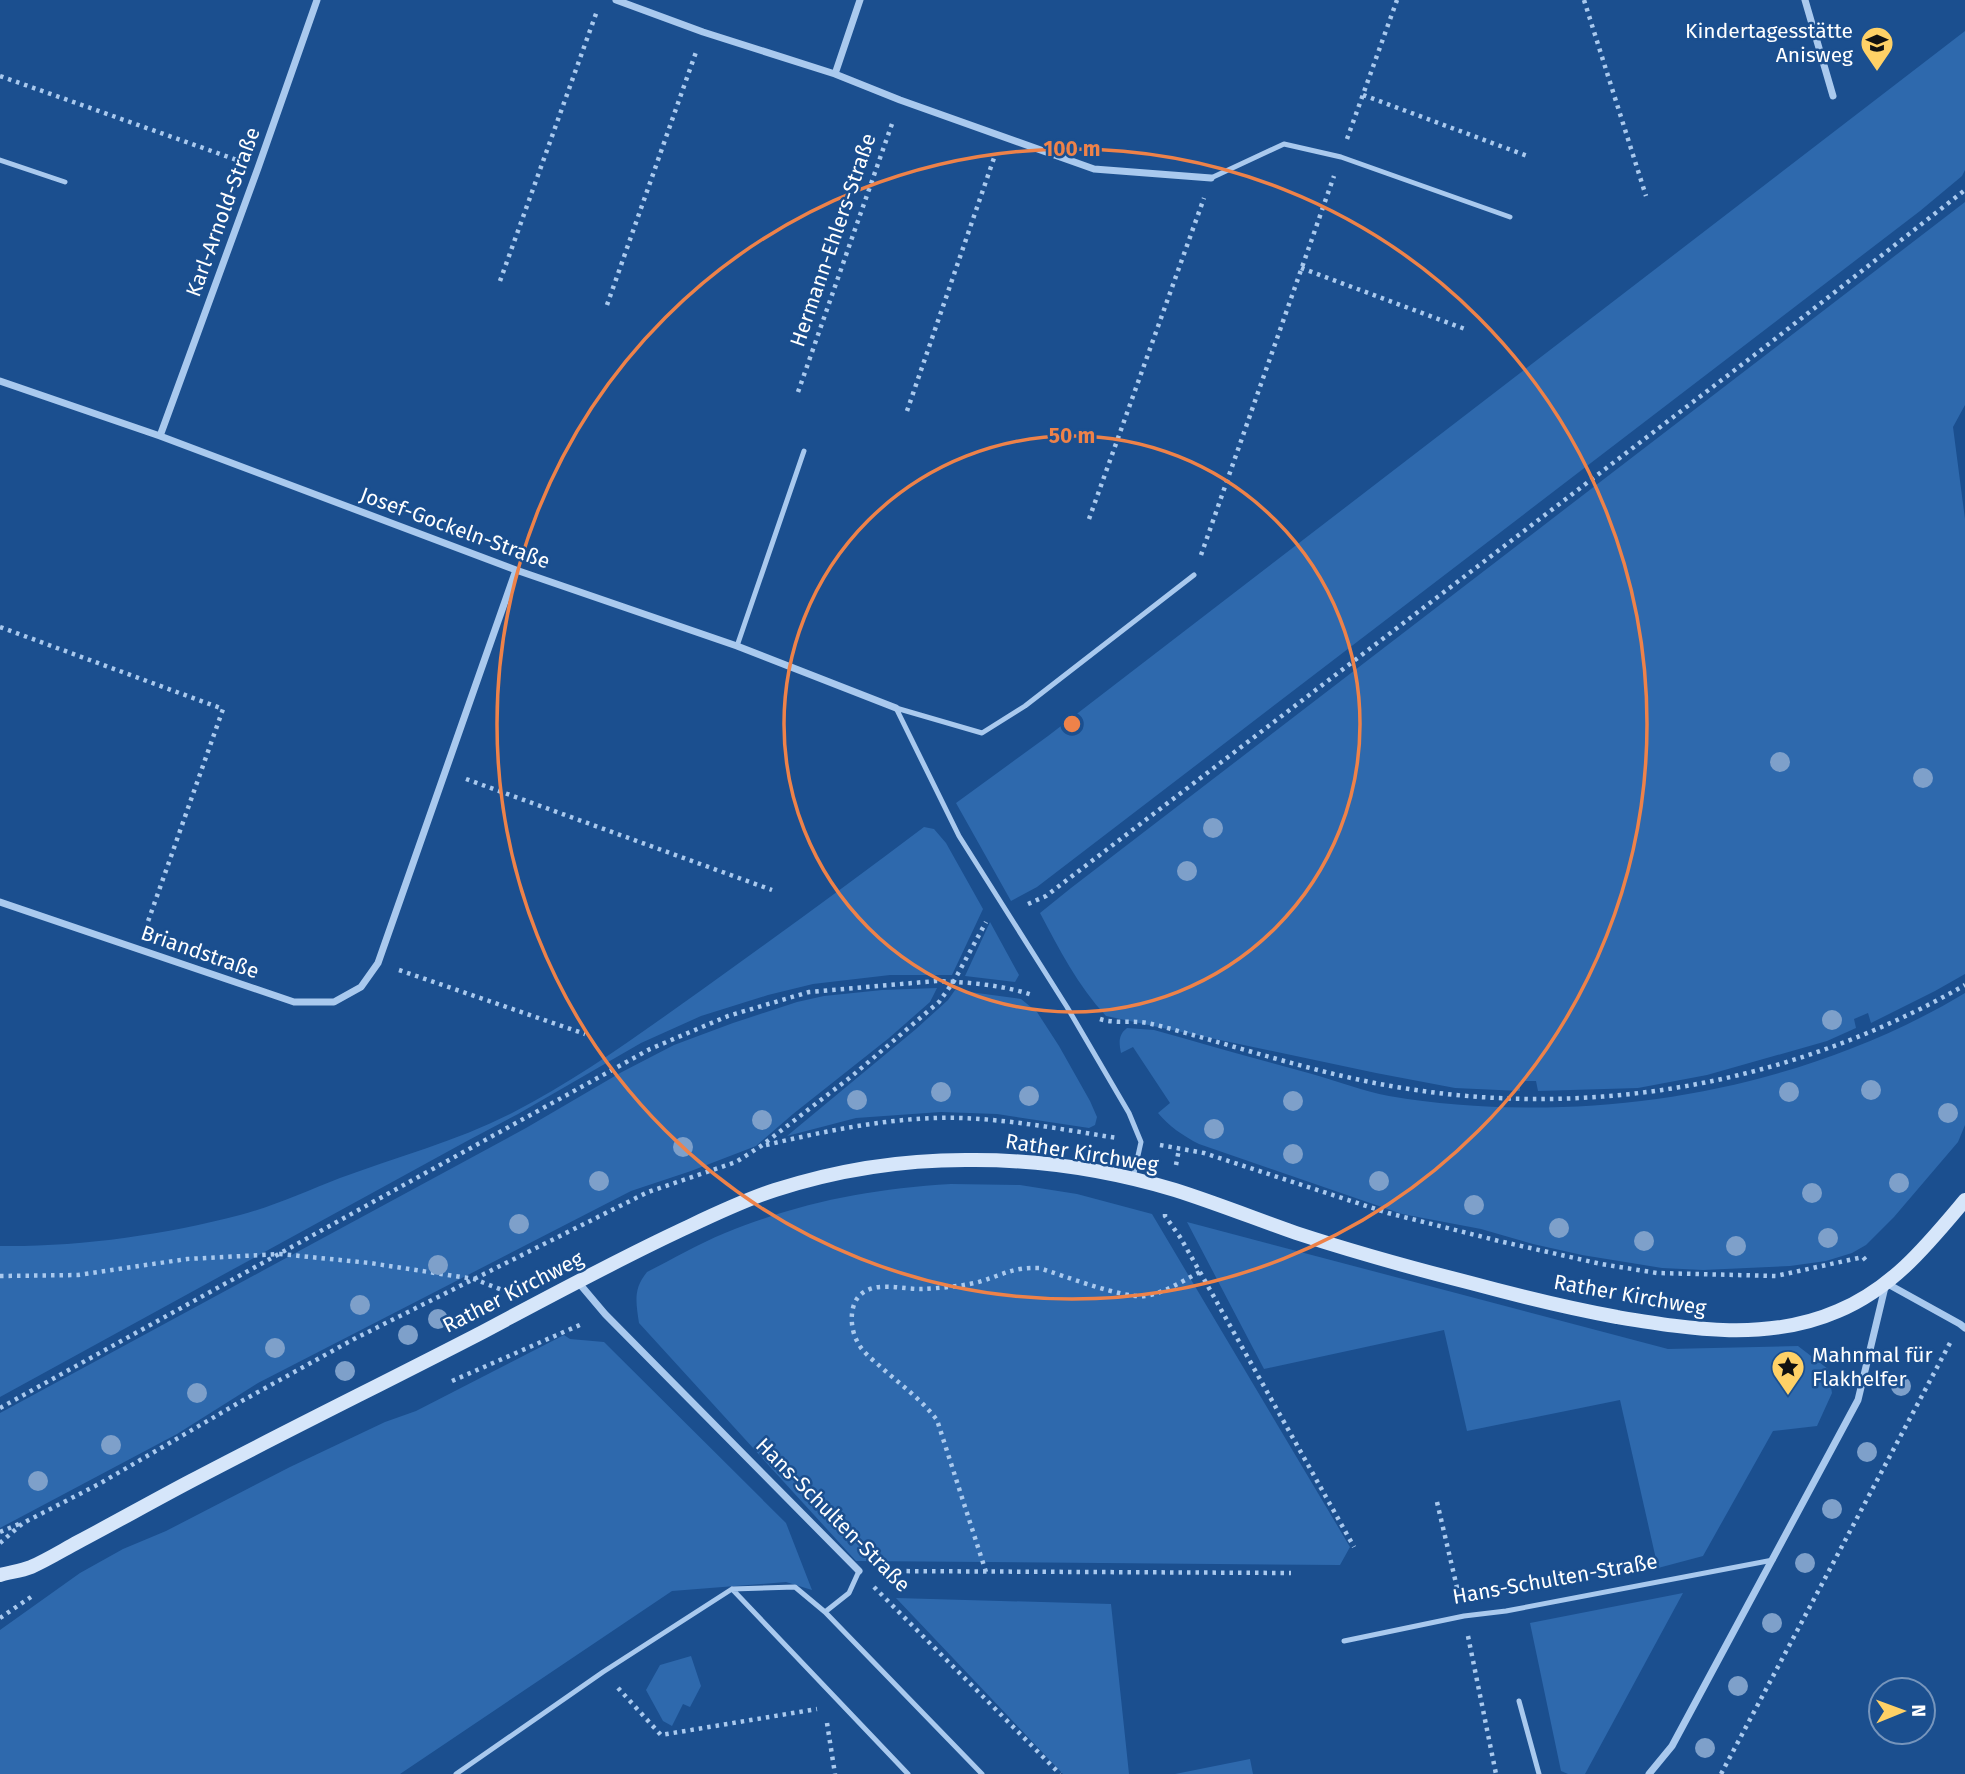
<svg xmlns="http://www.w3.org/2000/svg" width="1965" height="1774" font-family="'Fira Sans',sans-serif">
	<style>
		.green { fill: #2e69ad }
		.lines { fill: none; stroke-linecap: round; stroke-linejoin: round }
		.path { stroke: #a9c9ee; stroke-width: 4.5; stroke-dasharray: 3.5 5; stroke-linecap: butt }
		.service { stroke: #a9c9ee; stroke-width: 5 }
		.minor { stroke: #a9c9ee; stroke-width: 7 }
		.secondary { stroke: #d6e6fa; stroke-width: 14 }
		.tree { fill: #7ea0ca }
		.ring { fill: none; stroke: #ee8249; stroke-width: 3.5 }
		.labels { text-anchor: middle; stroke-width: 5; stroke-linejoin: round; paint-order: stroke }
		.poi-label { font-size: 21px; fill: #fff; stroke: #1b4f8f; text-anchor: end }
		.street-label { font-size: 21px; fill: #fff; stroke: #1b4f8f }
		.centre { fill: #ee8249; stroke: #1b4f8f; stroke-width: 3.5 }
		.ring-label { font-size: 21px; text-anchor: middle; font-weight: bold; fill: #ee8249; stroke: #1b4f8f; stroke-width: 5; stroke-linejoin: round; paint-order: stroke }
	</style>
	<rect width="100%" height="100%" fill="#1b4f8f"/>
	<path class="green" d="M1965,31V170L1962,176L1920,211L1037,887L1011,901L956,803L1048,736Z
		M1965,202V405L1953,427L1965,519V974L1935,991L1871,1023L1868,1013L1854,1019L1856,1028L1827,1041L1707,1075L1638,1088L1538,1091L1536,1081H1520V1091L1455,1088L1376,1073L1106,1016C1078,986 1059,949 1040,913L1071,888Z
		M924,827L934,829L946,843L983,909L952,975H890L813,984L768,995L701,1016L641,1043L518,1114L467,1141L0,1397V1246C79,1247 164,1235 240,1215C274,1206 307,1191 340,1178C397,1157 457,1141 512,1113C580,1078 641,1033 703,989C777,936 851,882 924,827Z
		M990,922L1019,975L1015,982L965,976Z
		M937,988L930,1002L889,1038L793,1114L756,1146L691,1171L631,1191L258,1383L177,1434L0,1528V1413L526,1128L620,1073L674,1045L733,1023L797,1002L824,996L882,990Z
		M955,990L1021,999L1037,1012L1059,1046L1090,1101L1097,1117L1095,1125L1089,1128L997,1114L941,1112L856,1118L787,1136L916,1029L948,1000Z
		M1965,993V1125L1958,1142L1894,1217L1866,1245L1852,1253L1826,1261L1790,1266L1703,1270L1662,1268L1582,1255L1533,1244L1481,1229L1402,1214L1199,1144C1183,1136 1169,1126 1158,1113L1170,1103L1133,1047L1121,1053C1119,1043 1118,1035 1127,1028L1154,1030C1207,1045 1260,1060 1312,1074C1337,1081 1363,1091 1389,1096C1580,1128 1797,1094 1965,993Z
		M951,1184L1020,1185L1077,1194L1152,1214L1350,1547L1340,1565L856,1561L639,1323C636,1302 633,1289 647,1272C673,1259 698,1244 725,1233C802,1202 869,1189 951,1184Z
		M1187,1222L1668,1349L1798,1346L1828,1369L1832,1393L1817,1426L1773,1431L1703,1556L1658,1568L1620,1400L1467,1431L1444,1330L1264,1369Z
		M564,1335L570,1339L604,1342L786,1523L812,1590L786,1582L672,1591L400,1774H0V1630L80,1573L123,1549L166,1531L290,1467L385,1422L416,1411Z
		M1683,1593L1585,1774H1568L1561,1771L1530,1623Z
		M896,1598L1111,1604L1129,1774H1063Z
		M691,1656L701,1686L690,1707L683,1704L672,1726L663,1721L646,1690L660,1665Z
		M1250,1759L1253,1774H1175Z"/>
	<g class="lines">
		<path class="path" d="M1584,0L1646,196
			M0,76L237,160
			M1363,95L1530,157
			M1347,139L1397,0
			M1301,268L1465,329
			M500,281L597,11
			M607,305L696,52
			M798,392L893,121
			M907,411L994,158
			M1089,519L1204,198
			M1201,555L1334,176
			M0,627L223,709L145,930
			M466,779L772,890
			M1028,904L1046,896L1761,350L1965,190
			M399,970L585,1034
			M1100,1019C1115,1024 1131,1020 1147,1023C1162,1026 1178,1031 1193,1035C1264,1055 1336,1078 1409,1089C1601,1119 1797,1081 1965,985
			M766,1145C830,1130 896,1116 962,1118C1014,1120 1066,1130 1117,1138
			M1160,1145L1204,1153L1388,1213L1499,1241L1601,1264L1657,1273L1776,1276L1863,1257L1868,1263
			M1176,1165L1179,1149
			M1165,1214V1216L1180,1237L1200,1272L1354,1547
			M0,1276L78,1275L187,1259L280,1254L370,1263L474,1279L505,1291
			M452,1381L582,1324
			M0,1408L650,1049L728,1016L809,992L936,981C967,982 1003,985 1032,995
			M1437,1502L1459,1596
			M0,1532L19,1524
			M0,1543L23,1523L99,1484L240,1402L354,1339L648,1192L736,1162L761,1146L852,1076L939,1002L954,981L986,922
			M881,1571L1291,1573
			M986,1572L937,1420C922,1400 901,1385 882,1368C873,1360 862,1352 857,1341C850,1328 849,1306 860,1295C876,1280 903,1290 923,1289C940,1288 966,1286 982,1281C1004,1274 1014,1267 1039,1268C1062,1275 1124,1299 1145,1296C1165,1293 1182,1281 1200,1272
			M874,1587L1060,1774
			M0,1618L31,1597
			M1468,1636L1496,1774
			M618,1688L661,1735L817,1709
			M827,1723L835,1774
			M1721,1774L1950,1343"/>
		<path class="service" d="M0,160L65,182
			M1211,178L1284,144L1341,157L1510,217
			M737,646L804,451
			M896,708L959,836L1067,1007L1129,1113L1141,1142L1133,1178
			M896,708L982,733L1025,706L1194,575
			M859,1571L849,1593L825,1612L982,1774
			M732,1589L908,1774
			M1344,1641L1464,1616L1506,1611L1773,1560
			M1519,1701L1539,1774
			M456,1774L603,1672L732,1589L795,1587L825,1612"/>
		<path class="minor" d="M616,0L703,32L835,74L900,100L1094,169L1211,178
			M1805,0L1833,96
			M835,74L860,0
			M0,381L160,436L516,570L737,646L896,708
			M160,436L258,168L317,0
			M0,902L294,1002H334L361,987L378,963L516,570
			M578,1282L605,1314L859,1571
			M1649,1774L1672,1746L1858,1400L1886,1283L1960,1324L1965,1328"/>
		<path class="secondary" d="M0,1575C10,1572 21,1571 31,1567C47,1560 63,1550 78,1542C116,1522 153,1501 191,1481C286,1431 382,1384 477,1335C543,1300 609,1264 677,1232C709,1217 741,1201 775,1190C840,1169 907,1159 975,1160C1042,1160 1111,1171 1175,1190C1216,1203 1256,1219 1296,1233C1354,1252 1412,1268 1471,1283C1519,1296 1568,1308 1617,1317C1690,1329 1767,1342 1838,1311C1893,1288 1928,1244 1965,1200"/>
	</g>
	<g class="tree">
		<circle cx="1780" cy="762" r="10"/>
		<circle cx="1923" cy="778" r="10"/>
		<circle cx="1213" cy="828" r="10"/>
		<circle cx="1187" cy="871" r="10"/>
		<circle cx="1832" cy="1020" r="10"/>
		<circle cx="1871" cy="1090" r="10"/>
		<circle cx="941" cy="1092" r="10"/>
		<circle cx="1789" cy="1092" r="10"/>
		<circle cx="1029" cy="1096" r="10"/>
		<circle cx="857" cy="1100" r="10"/>
		<circle cx="1293" cy="1101" r="10"/>
		<circle cx="1948" cy="1113" r="10"/>
		<circle cx="762" cy="1120" r="10"/>
		<circle cx="1214" cy="1129" r="10"/>
		<circle cx="683" cy="1147" r="10"/>
		<circle cx="1293" cy="1154" r="10"/>
		<circle cx="599" cy="1181" r="10"/>
		<circle cx="1379" cy="1181" r="10"/>
		<circle cx="1899" cy="1183" r="10"/>
		<circle cx="1812" cy="1193" r="10"/>
		<circle cx="1474" cy="1205" r="10"/>
		<circle cx="519" cy="1224" r="10"/>
		<circle cx="1559" cy="1228" r="10"/>
		<circle cx="1828" cy="1238" r="10"/>
		<circle cx="1644" cy="1241" r="10"/>
		<circle cx="1736" cy="1246" r="10"/>
		<circle cx="438" cy="1265" r="10"/>
		<circle cx="360" cy="1305" r="10"/>
		<circle cx="438" cy="1319" r="10"/>
		<circle cx="408" cy="1335" r="10"/>
		<circle cx="275" cy="1348" r="10"/>
		<circle cx="345" cy="1371" r="10"/>
		<circle cx="1901" cy="1386" r="10"/>
		<circle cx="197" cy="1393" r="10"/>
		<circle cx="111" cy="1445" r="10"/>
		<circle cx="1867" cy="1452" r="10"/>
		<circle cx="38" cy="1481" r="10"/>
		<circle cx="1832" cy="1509" r="10"/>
		<circle cx="1805" cy="1563" r="10"/>
		<circle cx="1772" cy="1623" r="10"/>
		<circle cx="1738" cy="1686" r="10"/>
		<circle cx="1705" cy="1748" r="10"/>
	</g>
	<g class="ring">
		<circle cx="1072" cy="724" r="288"/>
		<circle cx="1072" cy="724" r="575"/>
	</g>
	<defs>
		<symbol id="school-pin" viewBox="-11 -11 22 30"><path d="M0 17L-7.5 6A9.5 9.5 0 1 1 7.5 6Z" fill="#ffd166" stroke="#1b4f8f"/><path d="M0-5L7-2L0 1L-7-2ZM-4 1L0 2.5L4 1V4Q0 6-4 4Z" fill="#111"/></symbol>
		<symbol id="sight-pin" viewBox="-11 -11 22 30"><path d="M0 17L-7.5 6A9.5 9.5 0 1 1 7.5 6Z" fill="#ffd166" stroke="#1b4f8f"/><path d="M0-6L1.8-2.2L6-1.7L2.9 1.2L3.7 5.4L0 3.3L-3.7 5.4L-2.9 1.2L-6-1.7L-1.8-2.2Z" fill="#111"/></symbol>
	</defs>
	<g fill-rule="evenodd">
		<use href="#school-pin" x="1858" y="24" width="38" height="52"/>
		<use href="#sight-pin" x="1769" y="1348" width="38" height="52"/>
	</g>
	<g class="labels">
		<g class="poi-label">
			<text x="1853" y="38">Kindertagesstätte<tspan x="1853" dy="24">Anisweg</tspan></text>
			<text x="1812" y="1362" text-anchor="start">Mahnmal für<tspan x="1812" dy="24">Flakhelfer</tspan></text>
		</g>
		<g class="street-label">
			<text transform="translate(223 212) rotate(-70)" y="7">Karl-Arnold-Straße</text>
			<text transform="translate(833 240) rotate(-71)" y="7">Hermann-Ehlers-Straße</text>
			<text transform="translate(455 528) rotate(20)" y="7">Josef-Gockeln-Straße</text>
			<text transform="translate(200 952) rotate(19)" y="7">Briandstraße</text>
			<text transform="translate(1082 1153) rotate(9)" y="7">Rather Kirchweg</text>
			<text transform="translate(513 1292) rotate(-27)" y="7">Rather Kirchweg</text>
			<text transform="translate(1630 1295) rotate(10)" y="7">Rather Kirchweg</text>
			<text transform="translate(833 1515) rotate(45)" y="7">Hans-Schulten-Straße</text>
			<text transform="translate(1555 1579) rotate(-10)" y="7">Hans-Schulten-Straße</text>
		</g>
	</g>
	<circle cx="1072" cy="724" r="10" class="centre"/>
	<g class="ring-label">
		<text x="1072" y="156">100 m</text>
		<text x="1072" y="443">50 m</text>
	</g>
	<g transform="translate(1902 1711) rotate(89)"><circle r="33" fill="#1b4f8f" stroke="#7695bc" stroke-width="2"/>
	<path d="M0-5L12 26L0 18L-12 26Z" fill="#ffd166"/>
	<text y="-10" font-size="19" font-weight="bold" text-anchor="middle" fill="#ffffff">N</text>
	</g>
</svg>
